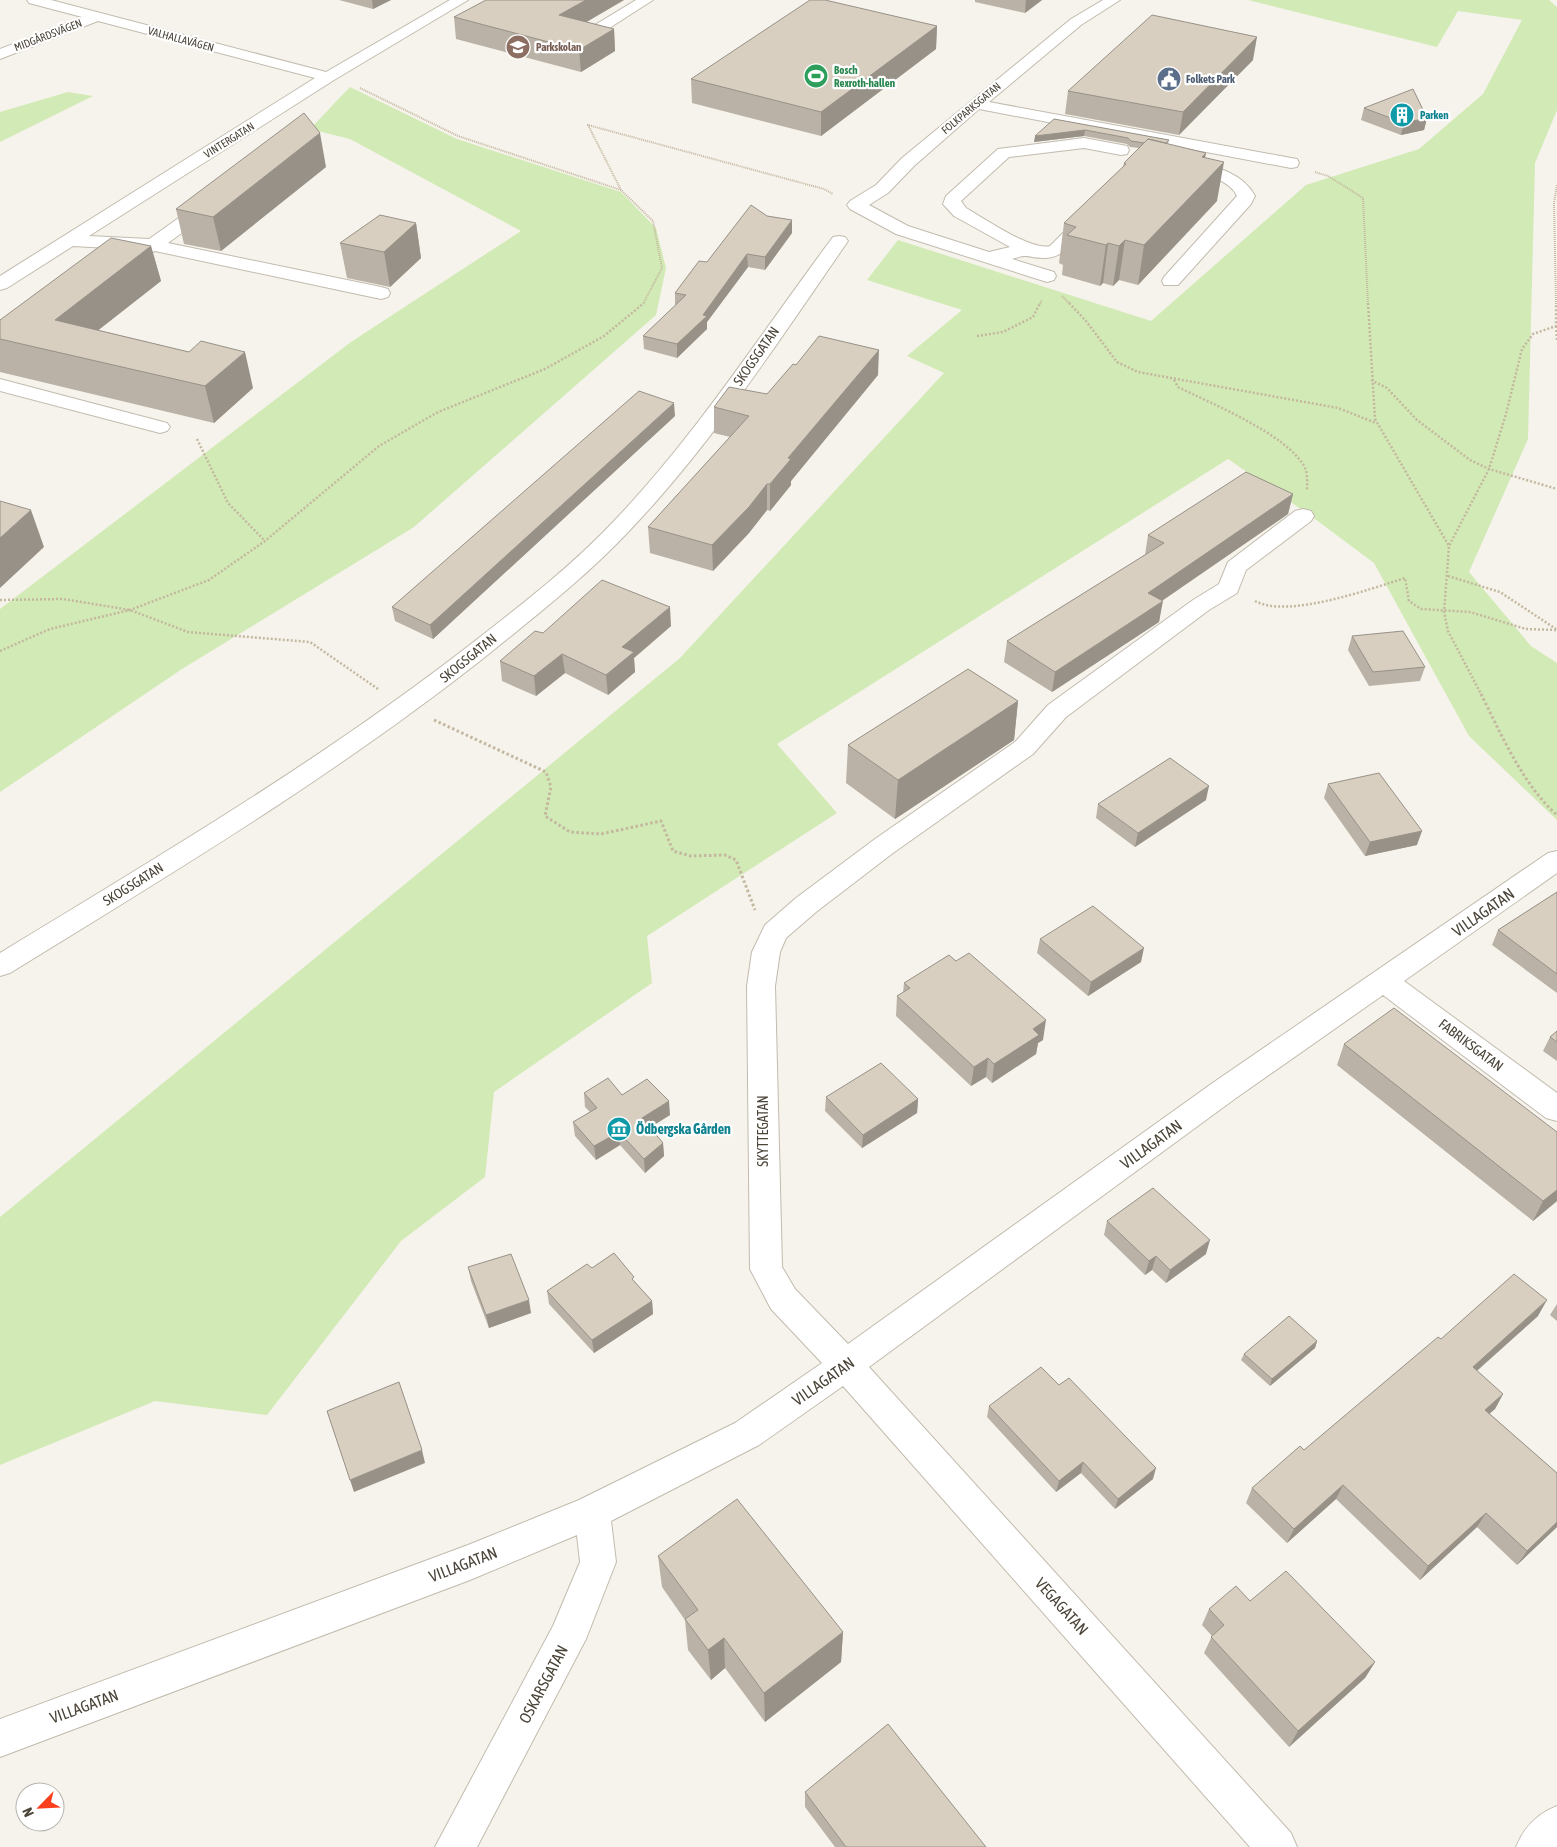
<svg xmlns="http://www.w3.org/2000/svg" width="1557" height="1847" font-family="'Asap Condensed',sans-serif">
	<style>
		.green { fill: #d2eab5 }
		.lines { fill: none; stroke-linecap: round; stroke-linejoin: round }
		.minor-casing { stroke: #c2bbae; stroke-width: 2 }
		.path-far2 { stroke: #c4b79f; stroke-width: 2; stroke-dasharray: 1 1; stroke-linecap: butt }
		.path-far1 { stroke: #c4b79f; stroke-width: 2.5; stroke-dasharray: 2 2; stroke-linecap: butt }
		.path { stroke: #c4b79f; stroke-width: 3; stroke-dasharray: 2.5 2.5; stroke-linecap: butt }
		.minor { fill: #fff; fill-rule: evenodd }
		.wall { fill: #bab2a6 }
		.shaded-wall { fill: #979187 }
		.building { fill: #d8cfc1; stroke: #979187 }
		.labels { text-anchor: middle; stroke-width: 4.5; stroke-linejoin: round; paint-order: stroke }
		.far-street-label { font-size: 11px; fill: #4b4439; stroke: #fff }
		.far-education-label { font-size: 11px; font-weight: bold; fill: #785e54; stroke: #fff; text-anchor: start }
		.far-leisure-label { font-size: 11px; font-weight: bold; fill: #27864d; stroke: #fff; text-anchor: start }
		.far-service-label { font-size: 11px; font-weight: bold; fill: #4e5e75; stroke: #fff; text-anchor: start }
		.far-culture-label { font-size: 11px; font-weight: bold; fill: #0d838f; stroke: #fff; text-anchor: start }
		.street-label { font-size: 14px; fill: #4b4439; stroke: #fff }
		.culture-label { font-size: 14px; font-weight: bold; fill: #0d838f; stroke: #fff; text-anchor: start }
		.near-street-label { font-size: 16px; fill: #4b4439; stroke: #fff }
	</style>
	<rect width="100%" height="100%" fill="#f6f3ec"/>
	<path class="green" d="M1248,0H1549L1557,7V110L1535,163L1528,439L1469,572L1531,646L1557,663V820L1469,736L1374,563L1311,516L1228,459L777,744L837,813L647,936L652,983L494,1092L485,1177L401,1241L267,1415L155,1401L0,1465V1217L680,658L944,373L907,356L962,310L867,280L898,240L1151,321L1306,185L1419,149L1483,94L1522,20L1458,11L1437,47Z
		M350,87L457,139L621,192L656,228L666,268L656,315L414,527L182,669L0,792V609L351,342L521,231L350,139L310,129Z
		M68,92L93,96L0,142V112Z"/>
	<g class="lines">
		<defs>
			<path id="minor" d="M27,0H51L326,72L450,0H468L334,80L89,236L149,239L204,200H216L219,204L216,208L168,243L381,287L388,289L390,293L388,297L381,299L155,251L118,268L112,267L109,263L127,249L73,246L7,288L0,290V276L315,78L98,21L0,59V49L82,17L29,3Z
				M636,0H653L600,34H590L587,31L590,28Z
				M1103,0H1120L1081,25L989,102L1291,158L1297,159L1299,163L1297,167L1291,168L979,109L914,166L888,193L869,205L908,226L989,252L1010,247L954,216L943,204L946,196L998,149L1084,138L1127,146L1129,150L1127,154L1121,155L1084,148L1009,157L961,201L966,208C984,218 1031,251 1050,246L1082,214H1094L1097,218L1094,222C1081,236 1065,259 1043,258C1027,258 1030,253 1012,259L1054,272L1056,276L1054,280L1047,282L896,234L850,209L847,205L850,201L876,185L902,158L1071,19Z
				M1185,159C1210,165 1242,171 1255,196L1251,204L1178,285H1164L1162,281L1164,277L1237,196C1228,177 1197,173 1179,168L1177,164L1179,160Z
				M839,236L845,237L848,241C781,338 711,445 630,530C588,575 538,614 490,653C339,773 174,872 10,973L0,976V953C161,855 323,759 471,644C521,605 572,566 615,520C697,434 762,332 833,237Z
				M0,379L167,423L170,427L167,431L160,433L0,391Z
				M1303,509L1311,511L1314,516L1311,521L1246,570L1237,593L1209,610L1066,717L1033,754L893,853L816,912L786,938L780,952L775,986L782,1267L795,1289L848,1344L1214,1082L1548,853L1557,851V873L1404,981L1557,1093V1121L1546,1118L1383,995L1236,1098L869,1367L1291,1833L1297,1847H1250L843,1386L759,1445L611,1521L616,1562L586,1639L477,1847H435L553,1626L580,1562L577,1535L470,1580L0,1757V1719L468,1545L579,1500L735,1423L822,1363L771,1309L750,1269L747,986L752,952L765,925L796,898L875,839L1015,742L1048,705L1193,600L1219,584L1228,562L1295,511Z
				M1557,1806V1847H1516C1524,1827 1537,1814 1557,1806Z"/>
		</defs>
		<use href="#minor" class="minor-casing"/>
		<path class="path-far2" d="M360,88L458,136L621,190L653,221L662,268L643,304
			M1315,172L1328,176L1363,198L1368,304
			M621,190L588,125L824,189L833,194
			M1062,296L1070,304
			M1040,304L1042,300
			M1556,304L1554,203L1557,185"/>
		<path class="path-far1" d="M1069,303L1086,321L1117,362L1138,372L1338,408L1376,423
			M1368,303L1375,419L1449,546
			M1556,326L1557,340
			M977,336L1003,332L1033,317L1040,303
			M1174,380L1178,387C1212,404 1289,435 1305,468C1308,474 1307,484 1307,491
			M1371,380L1387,388L1417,420L1470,460L1489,469L1557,489
			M197,439L228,503L265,541
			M1448,576L1500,592L1556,629
			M0,600L63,599L130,610L188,632L310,642L378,689
			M1255,601C1287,619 1370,589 1405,578L1409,601L1421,609L1470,612L1526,629L1557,630
			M0,651L50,629L130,610L209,580L265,541L379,446L438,412L545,369L604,336L644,303
			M1482,696L1448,631L1444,612L1449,546L1489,469L1506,414L1522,349L1533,334L1556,326V303"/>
		<path class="path" d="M1481,694C1501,734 1523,785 1557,815
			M434,720L546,772L551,787L545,816L570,832L601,834L661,821L673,851L691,856L725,855L736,860L755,910"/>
		<use href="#minor" class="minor"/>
	</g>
	<path class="wall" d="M339,0H391L373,9Z
		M624,0L586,22L614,29L615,51L581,72L456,39L454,17Z
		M975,0H1042L1025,13L975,2Z
		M937,26L936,49L821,136L692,103L691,79Z
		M1253,60L1179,135L1065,114L1068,91Z
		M1364,108L1427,118L1424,130L1401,135L1361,120Z
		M1054,119L1169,140L1168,144L1205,157L1217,201L1138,285L1119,280L1113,286L1103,283L1100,286L1062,275L1063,265L1059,263L1064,223L1123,167L1124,163L1139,148L1130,147L1127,144L1084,136L1034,142Z
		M326,167L221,251L184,244L176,209Z
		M767,216L792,220V233L765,270L748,267L707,322V329L677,358L644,349L643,336L675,306V293L707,262Z
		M416,223L421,258L390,287L347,278L340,243Z
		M151,246L161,281L98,330L189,352L253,388L214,423L0,372V320Z
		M878,375L791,481V485L770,511L767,510L749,533L713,571L650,553L648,527L730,437L714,433V407Z
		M675,416L433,639L395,621L392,607Z
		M1293,494L1288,514L1162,601L1159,622L1052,692L1004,662L1007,641L1145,555L1148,535Z
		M671,626L634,658L635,672L608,695L565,673L536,696L502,681L500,661L543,633Z
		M1352,636L1425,667L1420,681L1369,686L1348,650Z
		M1018,701L1014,740L895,819L846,783L848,745Z
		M1328,784L1417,845L1365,856L1324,798Z
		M1206,800L1135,847L1096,818L1098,804Z
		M1557,892V993L1492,945L1498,930Z
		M1040,939L1141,962L1088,996L1037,953Z
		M904,983L1043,1040L1038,1043L1036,1054L992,1083L986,1077L971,1086L896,1016L897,996L903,993Z
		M1557,1031V1061L1543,1051L1550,1037Z
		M1344,1044L1557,1132V1201L1533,1221L1337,1065Z
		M584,1093L622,1095L670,1115L650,1127L663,1143L664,1156L645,1173L620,1145L596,1160L575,1136L573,1122L590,1112L585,1107Z
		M826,1097L918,1099L917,1113L862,1148L825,1111Z
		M1107,1221L1206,1254L1166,1283L1152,1270L1145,1275L1104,1235Z
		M468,1267L531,1313L489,1328L471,1281Z
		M592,1268L634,1281L652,1301L653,1314L594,1353L549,1304L547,1291Z
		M1557,1304V1321L1550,1315Z
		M1538,1316L1477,1371L1503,1394L1495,1409L1489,1413L1557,1473V1527L1517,1565L1477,1527L1420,1580L1336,1499L1287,1543L1246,1503L1252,1488L1304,1450L1441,1339Z
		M1317,1341L1315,1348L1270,1386L1241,1360L1244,1354Z
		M1059,1385L1153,1479L1115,1509L1081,1473L1056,1492L987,1417L989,1406Z
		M658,1556L843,1632L841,1662L765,1722L725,1668L711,1680L688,1650L685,1620L662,1587Z
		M1250,1601L1375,1662L1365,1678L1289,1747L1204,1653L1212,1636L1202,1625L1209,1609Z
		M805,1792L986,1847H835L805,1807Z"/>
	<path class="shaded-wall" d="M372,0H391L373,9Z
		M586,0H624L561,37L559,15Z
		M1026,0H1042L1025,13Z
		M937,26L936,49L821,136V112Z
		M614,29L615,51L581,72L579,50Z
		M1257,37L1253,60L1179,135L1183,112Z
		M1427,118L1424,130L1401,135L1404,123Z
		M1085,130L1084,136L1034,142L1035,136Z
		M320,133L326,167L221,251L213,217Z
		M1206,153L1200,186L1224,162L1217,201L1138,285L1144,245L1202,157Z
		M792,220V233L765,270V257Z
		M416,223L421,258L390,287L384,252Z
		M1125,240L1119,280L1113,286L1119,246Z
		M1108,243L1103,283L1100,286L1106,245Z
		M151,246L161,281L68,354L55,320Z
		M747,254L748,267L707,322V329L677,358V344L703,315Z
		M879,350L878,375L791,481V485L770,511V484L788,458Z
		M245,352L253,388L214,423L205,386Z
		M674,403L675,416L433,639L430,625Z
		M767,484V510L749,533L713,571L712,545Z
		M1293,494L1288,514L1144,613L1148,593Z
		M31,510L44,547L0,588V538Z
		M1163,601L1159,622L1052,692L1055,672Z
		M670,607L671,626L634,658L635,672L608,695L606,675L622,647Z
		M562,654L565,673L536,696L534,676Z
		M1018,701L1014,740L895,819L898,780Z
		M1209,786L1206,800L1135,847L1138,833Z
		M1422,831L1417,845L1365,856L1370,842Z
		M1144,948L1141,962L1088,996L1091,982Z
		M1046,1020L1043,1040L1038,1043L1036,1054L992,1083L994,1064L1033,1029Z
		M988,1058L986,1077L971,1086L974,1067Z
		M918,1099L917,1113L862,1148L863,1135Z
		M669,1101L670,1115L643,1132L642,1118Z
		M619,1132L620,1145L596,1160L594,1146Z
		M663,1143L664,1156L645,1173L644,1159Z
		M1557,1190V1201L1533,1221L1543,1201Z
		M1210,1240L1206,1254L1166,1283L1170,1270Z
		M1156,1256L1152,1270L1145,1275L1149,1261Z
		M529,1300L531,1313L489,1328L486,1315Z
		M1547,1300L1538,1316L1464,1382L1473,1367Z
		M652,1301L653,1314L594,1353L592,1340Z
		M1317,1341L1315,1348L1270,1386L1272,1379Z
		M1503,1394L1495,1409L1477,1425L1485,1410Z
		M422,1450L425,1463L354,1492L350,1480Z
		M1083,1462L1081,1473L1056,1492L1059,1481Z
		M1156,1468L1153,1479L1115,1509L1118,1499Z
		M1343,1485L1336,1499L1287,1543L1294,1529Z
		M1486,1513L1477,1527L1420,1580L1428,1566Z
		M1557,1522V1527L1517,1565L1527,1551Z
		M843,1632L841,1662L765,1722L764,1693Z
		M724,1638L725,1668L711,1680L708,1650Z
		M1375,1662L1365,1678L1289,1747L1298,1731Z"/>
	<path class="building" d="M486,0H586L559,15L614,29L579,50L454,17Z
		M810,0H825L937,26L821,112L691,79Z
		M1152,15L1257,37L1183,112L1068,91Z
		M1413,89L1427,118L1404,123L1364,108Z
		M304,113L320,133L213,217L176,209Z
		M1054,119L1169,140L1166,143L1148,139L1144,143L1131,141L1128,138L1085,130L1035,136Z
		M1148,139L1206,153L1202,157L1224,162L1144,245L1125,240L1119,246L1108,243L1106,245L1067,235L1076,227L1064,223L1126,164L1124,163Z
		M751,205L767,216L792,220L765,257L747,254L703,315L707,316L677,344L643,336L686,295L675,293L699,261L707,262Z
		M380,215L416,223L384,252L340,243Z
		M111,238L151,246L55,320L189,352L201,341L245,352L205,386L0,339V320Z
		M819,336L879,350L788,458L791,459L770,484H767L749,507L712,545L648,527L749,416L714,407L729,387L767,394L793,364L796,365Z
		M639,391L674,403L430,625L392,607Z
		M1246,472L1293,494L1148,593L1163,601L1055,672L1007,641L1164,543L1148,535Z
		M0,501L31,510L0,538Z
		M602,580L670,607L622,647L634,652L606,675L562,654L534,676L500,661L535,631L543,633Z
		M1403,631L1425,667L1373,672L1352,636Z
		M968,669L1018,701L898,780L848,745Z
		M1170,758L1209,786L1138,833L1098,804Z
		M1379,773L1422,831L1370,842L1328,784Z
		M1557,892V974L1498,930Z
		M1093,906L1144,948L1091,982L1040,939Z
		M969,953L1046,1020L1033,1029L1039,1035L994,1064L988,1058L974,1067L897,996L910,988L904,983L949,955L956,961Z
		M1394,1008L1557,1132V1190L1543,1201L1344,1044Z
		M1557,1031V1042L1550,1037Z
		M881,1063L918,1099L863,1135L826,1097Z
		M608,1078L622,1095L647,1079L669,1101L642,1118L663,1143L644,1159L619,1132L594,1146L573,1122L597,1108L584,1093Z
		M1153,1188L1210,1240L1170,1270L1156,1256L1149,1261L1107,1221Z
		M614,1253L634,1277L632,1279L652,1301L592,1340L547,1291L587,1264L592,1268Z
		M511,1254L529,1300L486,1315L468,1267Z
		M1514,1274L1547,1300L1473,1367L1503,1394L1485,1410L1557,1473V1522L1527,1551L1486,1513L1428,1566L1343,1485L1294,1529L1252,1488L1300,1446L1304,1450L1438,1337L1441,1339Z
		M1289,1316L1317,1341L1272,1379L1244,1354Z
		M1041,1367L1059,1385L1069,1378L1156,1468L1118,1499L1083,1462L1059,1481L989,1406Z
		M399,1382L422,1450L350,1480L327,1411Z
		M737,1499L843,1632L764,1693L724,1638L708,1650L685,1619L698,1610L658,1556Z
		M1286,1571L1375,1662L1298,1731L1211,1637L1224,1625L1209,1609L1236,1586L1250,1601Z
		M888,1724L986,1847H846L805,1792Z"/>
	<defs>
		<symbol id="school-disc" viewBox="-11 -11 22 22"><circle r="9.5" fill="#8d6e63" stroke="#fff"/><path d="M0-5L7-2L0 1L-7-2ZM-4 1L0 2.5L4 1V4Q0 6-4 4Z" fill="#fff"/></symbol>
		<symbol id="stadium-disc" viewBox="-11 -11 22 22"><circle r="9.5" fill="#2e9e5b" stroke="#fff"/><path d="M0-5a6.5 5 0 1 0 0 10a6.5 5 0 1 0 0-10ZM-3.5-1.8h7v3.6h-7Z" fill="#fff"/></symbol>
		<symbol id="civic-disc" viewBox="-11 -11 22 22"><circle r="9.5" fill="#5c6f8a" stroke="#fff"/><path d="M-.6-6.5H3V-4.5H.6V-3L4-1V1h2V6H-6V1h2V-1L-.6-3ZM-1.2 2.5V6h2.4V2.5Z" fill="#fff"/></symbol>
		<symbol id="building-disc" viewBox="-11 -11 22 22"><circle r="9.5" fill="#0f9aa8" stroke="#fff"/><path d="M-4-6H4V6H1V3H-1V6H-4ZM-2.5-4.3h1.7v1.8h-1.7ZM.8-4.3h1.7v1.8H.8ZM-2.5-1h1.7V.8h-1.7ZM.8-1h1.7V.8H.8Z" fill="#fff"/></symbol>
		<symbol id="museum-disc" viewBox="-11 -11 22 22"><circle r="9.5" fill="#0f9aa8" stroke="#fff"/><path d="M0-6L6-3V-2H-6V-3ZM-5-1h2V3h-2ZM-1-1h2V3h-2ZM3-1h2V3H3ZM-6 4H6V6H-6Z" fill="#fff"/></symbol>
	</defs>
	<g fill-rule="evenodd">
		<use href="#school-disc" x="504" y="33" width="28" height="28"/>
		<use href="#stadium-disc" x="802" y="62" width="28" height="28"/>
		<use href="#civic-disc" x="1155" y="65" width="28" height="28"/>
		<use href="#building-disc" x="1388" y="101" width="28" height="28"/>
		<use href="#museum-disc" x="605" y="1115" width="28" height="28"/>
	</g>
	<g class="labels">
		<g class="far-street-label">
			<text transform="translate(48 35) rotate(-21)" y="4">MIDGÅRDSVÄGEN</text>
			<text transform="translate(181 39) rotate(15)" y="4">VALHALLAVÄGEN</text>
			<text transform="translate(971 108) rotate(-40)" y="4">FOLKPARKSGATAN</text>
			<text transform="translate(229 140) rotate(-32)" y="4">VINTERGATAN</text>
		</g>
		<g class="far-education-label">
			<text x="536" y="51">Parkskolan</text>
		</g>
		<g class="far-leisure-label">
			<text x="834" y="74">Bosch<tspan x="834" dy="13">Rexroth-hallen</tspan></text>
		</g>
		<g class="far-service-label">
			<text x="1186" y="83">Folkets Park</text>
		</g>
		<g class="far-culture-label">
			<text x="1420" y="119">Parken</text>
		</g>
		<g class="street-label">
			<text transform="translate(756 356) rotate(-55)" y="5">SKOGSGATAN</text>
			<text transform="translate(468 658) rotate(-39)" y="5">SKOGSGATAN</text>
			<text transform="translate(133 884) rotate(-32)" y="5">SKOGSGATAN</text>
			<text transform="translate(1471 1045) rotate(37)" y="5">FABRIKSGATAN</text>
			<text transform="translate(763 1131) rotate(-90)" y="5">SKYTTEGATAN</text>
		</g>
		<g class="culture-label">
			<text x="636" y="1134">Ödbergska Gården</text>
		</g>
		<g class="near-street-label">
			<text transform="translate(1483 912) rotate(-35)" y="6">VILLAGATAN</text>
			<text transform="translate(1151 1144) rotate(-36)" y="6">VILLAGATAN</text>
			<text transform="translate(823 1381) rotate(-35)" y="6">VILLAGATAN</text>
			<text transform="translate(463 1564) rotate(-21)" y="6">VILLAGATAN</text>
			<text transform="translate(1062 1606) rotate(48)" y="6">VEGAGATAN</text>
			<text transform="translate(543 1684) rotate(-62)" y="6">OSKARSGATAN</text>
			<text transform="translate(84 1706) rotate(-20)" y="6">VILLAGATAN</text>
		</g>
	</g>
	<g transform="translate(40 1807) rotate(246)"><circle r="24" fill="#ffffff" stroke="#b7b4b0"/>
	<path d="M0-4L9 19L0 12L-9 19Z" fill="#fc3f1d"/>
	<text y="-8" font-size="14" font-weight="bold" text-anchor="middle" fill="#4b4439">N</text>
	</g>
</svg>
